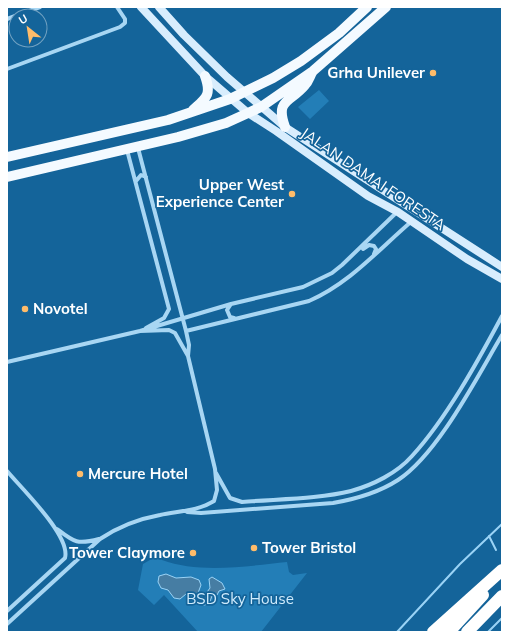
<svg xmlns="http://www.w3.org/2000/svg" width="509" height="639" font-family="Mulish,sans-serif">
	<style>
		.green { fill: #237eb7 }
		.water { fill: #467da3; stroke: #9ad3f6 }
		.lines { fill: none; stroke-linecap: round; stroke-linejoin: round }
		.stream { stroke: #9ad3f6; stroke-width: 2 }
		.minor { stroke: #a8d6f3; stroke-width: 4 }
		.secondary { stroke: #d8edfd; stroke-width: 8 }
		.primary { stroke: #f4faff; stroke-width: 10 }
		.motorway { stroke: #fff; stroke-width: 12 }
		.poi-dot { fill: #ffbc6a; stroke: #14649a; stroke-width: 1.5 }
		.labels { text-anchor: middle; stroke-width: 3.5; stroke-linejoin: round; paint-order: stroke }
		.poi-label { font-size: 15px; font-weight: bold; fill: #fff; stroke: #14649a; text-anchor: end }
		.street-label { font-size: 15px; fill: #fff; stroke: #14649a }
		.park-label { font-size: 15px; fill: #d0ecfd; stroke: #14649a }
	</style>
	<rect width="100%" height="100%" fill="#14649a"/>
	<path class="green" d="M319,90L329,101L310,119L298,107Z
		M162,553V560C199,574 249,566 287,562L289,572L293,575L307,573L261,632H198L164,595L154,605L138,590L143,564Z"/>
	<path class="water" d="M166,574L176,578L191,577L199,580L201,585L198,593L199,594L193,596L186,594L180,599L174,598L168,590L161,588L158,582L159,576Z
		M212,577L222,583L225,589L219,591L217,595L212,596L209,604L204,605L202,604V599L210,588L209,579Z"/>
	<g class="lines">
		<path class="stream" d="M489,536L496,550
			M397,632L460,564L502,524
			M488,632L502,618"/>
		<path class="minor" d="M7,19L40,7
			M7,69L120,27L125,23V19L117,7
			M138,148L186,331L189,345L188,356
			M127,150L169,309L164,318L146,328
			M136,181L141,175L146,177
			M363,249L369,245L374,246L376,249L374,254
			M231,304L227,310L230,317L234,318
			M186,331L309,301C350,283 378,250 412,221
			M7,362L140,331L231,304L303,287L332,273L342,265L397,212
			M7,471C22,489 71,536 65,558L7,611
			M216,473L230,498L242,502C276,499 319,499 351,491C373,485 397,473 412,456C446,419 478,361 502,316
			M187,512L201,513L333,503C356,499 378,493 398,480C438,454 477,377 502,335
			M57,529C74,542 77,545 99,539
			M7,624L100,539C118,527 138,519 160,515C179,511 198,511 214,501L217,490L215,469L188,356L175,333L169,330L140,331"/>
		<path class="secondary" d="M141,7L205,76L248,113L276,131L368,196L398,212L467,259L502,279
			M159,7L184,35L227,77L285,127L502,267"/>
		<path class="primary" d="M193,110C206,98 212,95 205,76
			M285,127C275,99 290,103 305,85C309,81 310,75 313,71
			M7,157L168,120L230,99L273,78L301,61L339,33L367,7
			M7,177L178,137L226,123L248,113L261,107L313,71L386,7"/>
		<path class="motorway" d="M433,632L502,570
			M449,632L483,595
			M467,632L502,596"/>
	</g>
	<g class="poi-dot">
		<circle cx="433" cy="73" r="4"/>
		<circle cx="292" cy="194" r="4"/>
		<circle cx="25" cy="309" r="4"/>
		<circle cx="80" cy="474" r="4"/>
		<circle cx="254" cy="548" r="4"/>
		<circle cx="193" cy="553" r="4"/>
	</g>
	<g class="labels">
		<g class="poi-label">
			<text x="425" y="78">Grha Unilever</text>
			<text x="284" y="190">Upper West<tspan x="284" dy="17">Experience Center</tspan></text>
			<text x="33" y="314" text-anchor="start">Novotel</text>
			<text x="88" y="479" text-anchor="start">Mercure Hotel</text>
			<text x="262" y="553" text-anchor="start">Tower Bristol</text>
			<text x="185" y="558">Tower Claymore</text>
		</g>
		<g class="street-label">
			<text transform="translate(373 179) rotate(34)" y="5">JALAN DAMAI FORESTA</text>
		</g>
		<g class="park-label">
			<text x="240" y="604">BSD Sky House</text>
		</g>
	</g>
	<rect width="509" height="639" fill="none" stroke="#ffffff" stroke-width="16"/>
	<g transform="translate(28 28) rotate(330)"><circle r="19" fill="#14649a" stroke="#72a2c2"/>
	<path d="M0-3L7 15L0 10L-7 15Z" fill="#ffbc6a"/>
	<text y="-6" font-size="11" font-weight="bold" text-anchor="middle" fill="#ffffff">U</text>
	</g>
</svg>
